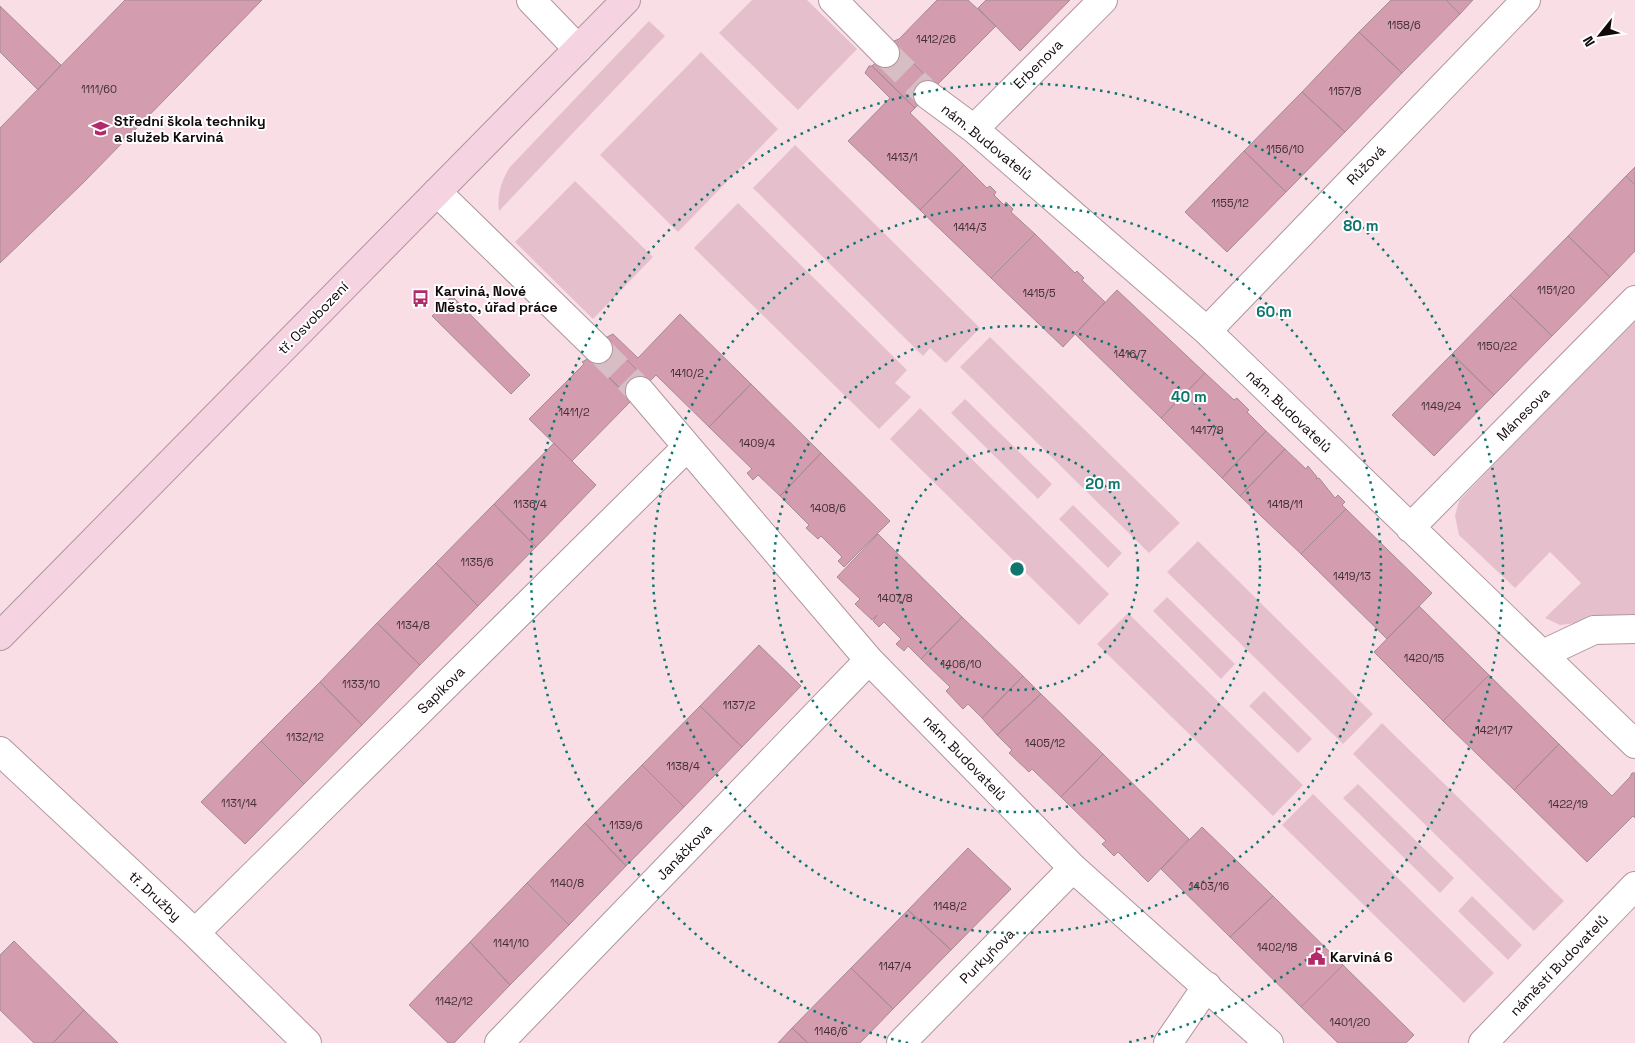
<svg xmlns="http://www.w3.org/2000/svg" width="1635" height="1043" font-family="'Space Grotesk',sans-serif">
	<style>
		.grass { fill: #e5c0cc }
		.building { fill: #d39daf; stroke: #a58b93 }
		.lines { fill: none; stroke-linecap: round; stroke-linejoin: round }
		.street-tunnel { stroke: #d7bec5; stroke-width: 28; stroke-dasharray: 28 14; stroke-linecap: butt }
		.street-casing { stroke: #af959e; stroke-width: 30 }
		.secondary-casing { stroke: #af959e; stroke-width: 30 }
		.street { stroke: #fff; stroke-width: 28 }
		.secondary { stroke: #f6d3e1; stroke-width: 28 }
		.ring { fill: none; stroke: #0f766e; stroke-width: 2.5; stroke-dasharray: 2.5 5 }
		.labels { text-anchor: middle; stroke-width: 4; stroke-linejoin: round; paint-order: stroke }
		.number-label { font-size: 11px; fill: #422e35 }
		.street-label { font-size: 14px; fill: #12090c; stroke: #fff }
		.poi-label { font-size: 14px; font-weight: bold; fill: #12090c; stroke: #fff; text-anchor: start }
		.centre { fill: #0f766e; stroke: #fff; stroke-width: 2.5 }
		.ring-label { font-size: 15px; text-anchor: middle; font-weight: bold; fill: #0f766e; stroke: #fff; stroke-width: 4; stroke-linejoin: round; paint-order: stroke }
	</style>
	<rect width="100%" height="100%" fill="#fadee6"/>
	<path class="grass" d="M752,0H807L857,49L798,110L719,33Z
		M649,21L665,36L499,211C497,195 501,181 510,167Z
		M701,52L778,129L678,232L600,155Z
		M795,145L980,328L946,363L930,348L923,356L753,188Z
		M575,181L653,257L593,319L515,242Z
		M738,203L907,370L895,383L911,397L879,429L694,248Z
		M1635,318V614L1601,616L1577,623L1560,625L1545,618L1581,583L1550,552L1515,588L1459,535L1455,516L1459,501Z
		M990,337L1180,523L1149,553L960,367Z
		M965,399L1052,484L1038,499L951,413Z
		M920,408L1109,594L1079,625L890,439Z
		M1073,505L1122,553L1108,568L1059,519Z
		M1198,541L1373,714L1343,744L1167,572Z
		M1167,597L1235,664L1221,679L1153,611Z
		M1128,613L1303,785L1273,816L1097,644Z
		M1264,691L1312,739L1298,753L1249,706Z
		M1382,723L1564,901L1534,931L1353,754Z
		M1358,784L1454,878L1440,893L1343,798Z
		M1313,794L1494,973L1464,1003L1282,825Z
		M1472,896L1522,945L1508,960L1458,911Z"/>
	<path class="building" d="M125,0H262L82,184L0,263V128Z
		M937,0H968L996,26L936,86L894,44V41L899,39Z
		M986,0H1070L1020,51L978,8Z
		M1391,0H1446L1460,14L1402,73L1359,32Z
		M1446,0H1473L1460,14Z
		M0,6L61,65L38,90L0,52Z
		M1359,32L1402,73L1345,132L1302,92Z
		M894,44L936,86L915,108L872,66Z
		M869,66H872L915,108L910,113L964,165L920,210L848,141L890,98L865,73Z
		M1302,92L1345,132L1286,192L1244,151Z
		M1244,151L1286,192L1227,252L1185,212Z
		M964,165L987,188L990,186L996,192L994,195L1004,205L1006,202L1013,209L1011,212L1035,234L991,278L920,210Z
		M1635,167V185L1626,176Z
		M1626,176L1635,185V251L1610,277L1568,236Z
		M1035,234L1075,273L1077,271L1084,278L1082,280L1105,302L1063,347L991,278Z
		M1568,236L1610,277L1552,336L1510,295Z
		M1117,290L1205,373L1161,418L1075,334Z
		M1510,295L1552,336L1494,395L1452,354Z
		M452,296L530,375L511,394L432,316Z
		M680,314L751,384L709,427L656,375L649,382L607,340V337L613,334L638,358Z
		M607,340L649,382L632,400L589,358Z
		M1452,354L1494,395L1434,456L1392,415Z
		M589,358L632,400L572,461L529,419L584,364L582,362Z
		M1205,373L1234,400L1237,398L1249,410L1247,412L1266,431L1222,478L1161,418Z
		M751,384L821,453L780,496L758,475L753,480L747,473L752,469L709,427Z
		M1266,431L1285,449L1240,496L1222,478Z
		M554,443L596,485L536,547L494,504Z
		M1285,449L1306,469L1308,466L1317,477L1316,479L1319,478L1335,498L1338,495L1345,502L1342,505L1346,509L1301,554L1240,496Z
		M821,453L890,521L844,567L838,561L842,557L821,536L818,539L806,528L809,525L780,496Z
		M494,504L536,547L478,606L436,563Z
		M1346,509L1432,593L1387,639L1301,554Z
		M878,534L962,617L921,659L908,646L904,651L896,644L901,639L884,622L879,627L873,621L877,615L872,620L855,604L860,599L837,577Z
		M436,563L478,606L420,665L377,623Z
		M1419,606L1489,675L1443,721L1374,652Z
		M962,617L1023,676L982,718L968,704L963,709L946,691L950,687L921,659Z
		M377,623L420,665L362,725L320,682Z
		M759,645L801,686L742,747L700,706Z
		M1489,675L1559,744L1514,790L1443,721Z
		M1023,676L1041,694L997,735L982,718Z
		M320,682L362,725L304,784L261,741Z
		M1041,694L1103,754L1061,797L1032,769L1029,772L1009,753L1012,750L997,735Z
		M700,706L742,747L684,807L642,765Z
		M261,741L304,784L245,844L201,802Z
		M1559,744L1612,796L1630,777L1632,773H1635V818L1633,816L1587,862L1514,790Z
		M1103,754L1189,839L1148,882L1118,852L1114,856L1102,844L1106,841L1061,797Z
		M642,765L684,807L626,866L585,823Z
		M585,823L626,866L569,925L527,883Z
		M1202,827L1273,896L1230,937L1161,869Z
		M968,848L1011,889L951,950L908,910Z
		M527,883L569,925L510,985L470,942Z
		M1273,896L1343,965L1301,1007L1230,937Z
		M908,910L951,950L893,1009L851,968Z
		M14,941L84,1010L53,1043H34L0,1010V955Z
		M470,942L510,985L454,1043H448L409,1005Z
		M1343,965L1414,1035L1406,1043H1338L1301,1007Z
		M851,968L893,1009L860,1043H808L792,1028Z
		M84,1010L118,1043H53Z
		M792,1028L808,1043H778Z"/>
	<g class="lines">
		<path class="street-tunnel" d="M885,53L928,95
			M598,349L640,391"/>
		<defs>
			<path id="street" d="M531,0L578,49
				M833,0L885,53
				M928,95L974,129L1207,331L1635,744
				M974,129L1103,0
				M437,192L598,349
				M1207,331L1526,0
				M640,391L869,660L1073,868L1269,1043
				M1410,528L1635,300
				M1543,654L1594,630L1635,629
				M0,751L195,933L307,1043
				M195,933L687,447
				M499,1043L869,660
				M901,1043L1073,868
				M1168,1043L1207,986
				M1483,1043L1635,886"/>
			<path id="secondary" d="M0,636L626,0"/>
		</defs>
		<use href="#street" class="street-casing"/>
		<use href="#secondary" class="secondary-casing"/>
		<use href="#street" class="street"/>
		<use href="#secondary" class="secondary"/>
	</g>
	<g class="ring">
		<circle cx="1017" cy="569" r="121"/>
		<circle cx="1017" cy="569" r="243"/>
		<circle cx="1017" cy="569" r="364"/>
		<path d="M908 1043A486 486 0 1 1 1126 1043"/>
	</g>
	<defs>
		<symbol id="school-bare" viewBox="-9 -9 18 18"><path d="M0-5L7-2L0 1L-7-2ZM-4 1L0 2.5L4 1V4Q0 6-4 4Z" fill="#b22a6a" stroke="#fff" stroke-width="2.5" paint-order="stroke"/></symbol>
		<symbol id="bus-bare" viewBox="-9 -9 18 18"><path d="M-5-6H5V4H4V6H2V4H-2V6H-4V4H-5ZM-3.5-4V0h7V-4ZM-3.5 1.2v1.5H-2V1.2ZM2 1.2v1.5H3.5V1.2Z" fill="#b22a6a" stroke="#fff" stroke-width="2.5" paint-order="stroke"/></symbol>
		<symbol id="civic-bare" viewBox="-9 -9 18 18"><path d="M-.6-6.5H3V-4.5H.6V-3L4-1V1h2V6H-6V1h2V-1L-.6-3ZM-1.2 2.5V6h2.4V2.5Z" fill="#b22a6a" stroke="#fff" stroke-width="2.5" paint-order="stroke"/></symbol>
	</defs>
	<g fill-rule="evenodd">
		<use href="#school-bare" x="88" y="116" width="25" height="25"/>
		<use href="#bus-bare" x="408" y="286" width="25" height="25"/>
		<use href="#civic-bare" x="1304" y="944" width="25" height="25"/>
	</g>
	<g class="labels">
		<g class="number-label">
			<text x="1404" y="29">1158/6</text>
			<text x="936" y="43">1412/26</text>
			<text x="99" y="93">1111/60</text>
			<text x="1345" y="95">1157/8</text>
			<text x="1285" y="153">1156/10</text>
			<text x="902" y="161">1413/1</text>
			<text x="1230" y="207">1155/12</text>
			<text x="970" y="231">1414/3</text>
			<text x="1556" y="294">1151/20</text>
			<text x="1039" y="297">1415/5</text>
			<text x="1497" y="350">1150/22</text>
			<text x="1130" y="358">1416/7</text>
			<text x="687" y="377">1410/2</text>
			<text x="1441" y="410">1149/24</text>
			<text x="574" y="416">1411/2</text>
			<text x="1207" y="434">1417/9</text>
			<text x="757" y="447">1409/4</text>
			<text x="530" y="508">1136/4</text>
			<text x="1285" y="508">1418/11</text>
			<text x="828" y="512">1408/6</text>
			<text x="477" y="566">1135/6</text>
			<text x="1352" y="580">1419/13</text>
			<text x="895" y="602">1407/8</text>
			<text x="413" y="629">1134/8</text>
			<text x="1424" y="662">1420/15</text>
			<text x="961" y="668">1406/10</text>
			<text x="361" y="688">1133/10</text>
			<text x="739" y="709">1137/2</text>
			<text x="1494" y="734">1421/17</text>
			<text x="305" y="741">1132/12</text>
			<text x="1045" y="747">1405/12</text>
			<text x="683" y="770">1138/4</text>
			<text x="239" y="807">1131/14</text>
			<text x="1568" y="808">1422/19</text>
			<text x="626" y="829">1139/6</text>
			<text x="567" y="887">1140/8</text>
			<text x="1209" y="890">1403/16</text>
			<text x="950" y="910">1148/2</text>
			<text x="511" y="947">1141/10</text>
			<text x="1277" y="951">1402/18</text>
			<text x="895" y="970">1147/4</text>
			<text x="454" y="1005">1142/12</text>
			<text x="1350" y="1026">1401/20</text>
			<text x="831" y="1035">1146/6</text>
		</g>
		<g class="street-label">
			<text transform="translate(1038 64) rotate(-45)" y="5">Erbenova</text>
			<text transform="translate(987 142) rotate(39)" y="5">nám. Budovatelů</text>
			<text transform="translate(1366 165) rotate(-46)" y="5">Růžová</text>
			<text transform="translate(313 318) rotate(-46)" y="5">tř. Osvobození</text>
			<text transform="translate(1289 411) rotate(44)" y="5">nám. Budovatelů</text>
			<text transform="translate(1523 414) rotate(-45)" y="5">Mánesova</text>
			<text transform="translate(441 690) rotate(-45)" y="5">Sapíkova</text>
			<text transform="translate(965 758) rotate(46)" y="5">nám. Budovatelů</text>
			<text transform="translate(684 852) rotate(-46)" y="5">Janáčkova</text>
			<text transform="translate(155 896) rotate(43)" y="5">tř. Družby</text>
			<text transform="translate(987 956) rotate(-45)" y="5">Purkyňova</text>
			<text transform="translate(1559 965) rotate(-46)" y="5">náměstí Budovatelů</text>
		</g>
		<g class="poi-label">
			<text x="114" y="126">Střední škola techniky<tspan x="114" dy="16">a služeb Karviná</tspan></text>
			<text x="435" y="296">Karviná, Nové<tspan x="435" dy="16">Město, úřad práce</tspan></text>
			<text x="1330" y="962">Karviná 6</text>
		</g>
	</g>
	<circle cx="1017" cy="569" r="8" class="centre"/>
	<g class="ring-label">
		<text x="1361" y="231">80 m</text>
		<text x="1274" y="317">60 m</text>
		<text x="1189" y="402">40 m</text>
		<text x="1103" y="489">20 m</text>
	</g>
	<g transform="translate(1600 35) rotate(240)" stroke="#ffffff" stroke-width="4" paint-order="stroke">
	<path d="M0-4L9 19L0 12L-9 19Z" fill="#12090c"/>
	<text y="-8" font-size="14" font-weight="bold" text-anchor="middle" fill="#12090c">N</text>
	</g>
</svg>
